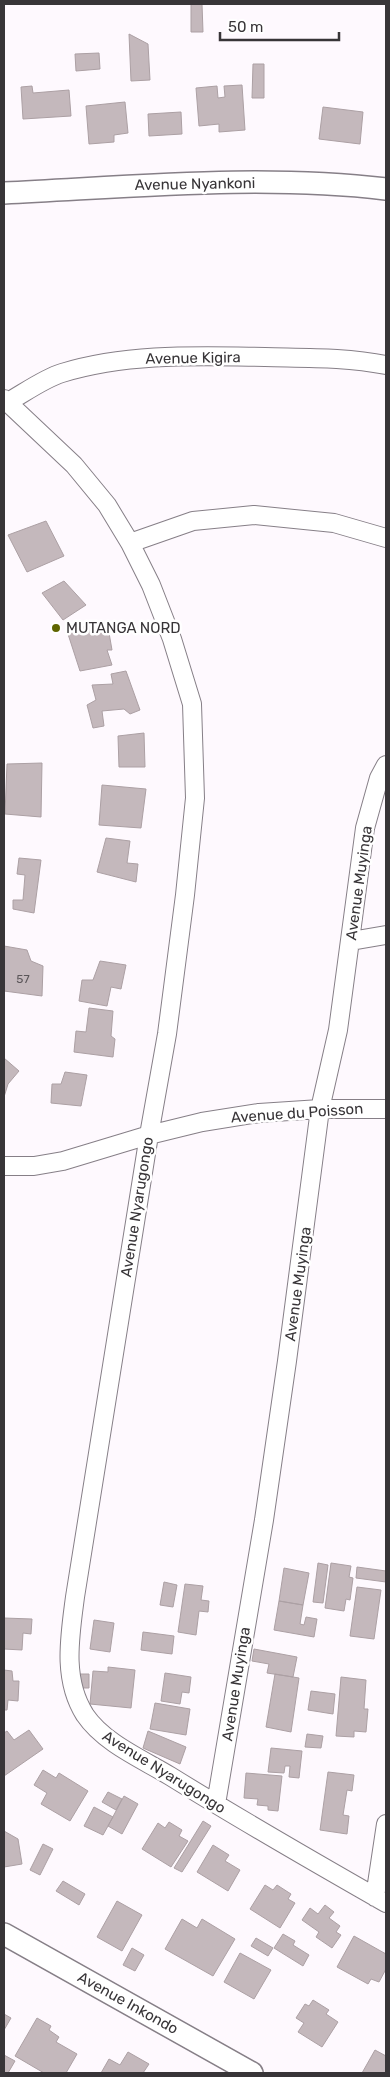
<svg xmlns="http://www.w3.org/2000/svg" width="390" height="2077" font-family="Rubik,sans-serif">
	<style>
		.building { fill: #c4b8bc; stroke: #aca0a4 }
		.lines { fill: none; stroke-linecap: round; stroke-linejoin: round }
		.minor-casing { stroke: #867f87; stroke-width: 20 }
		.tertiary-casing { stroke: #867f87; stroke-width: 24 }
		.minor { stroke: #fff; stroke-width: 18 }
		.tertiary { stroke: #fff; stroke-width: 21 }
		.poi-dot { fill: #5f6400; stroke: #fff; stroke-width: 2 }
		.labels { text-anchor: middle; stroke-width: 5; stroke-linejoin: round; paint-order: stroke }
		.number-label { font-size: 12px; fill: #5b5659 }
		.street-label { font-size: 15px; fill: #383538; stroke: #fff }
		.poi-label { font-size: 15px; fill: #383538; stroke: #fff; text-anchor: start }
	</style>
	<rect width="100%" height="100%" fill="#fef9fe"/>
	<path class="building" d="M191,4H202L203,32H191Z
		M129,34L148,44L150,80L131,81Z
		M99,53L100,69L76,71L75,54Z
		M253,64H264V98H252Z
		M242,85L245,130L219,132V124L199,126L196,88L217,86L218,98L225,97L224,86Z
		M32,86L33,93L69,90L71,116L23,119L21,87Z
		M125,102L128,133L114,135V142L89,144L86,106Z
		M323,107L363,112L360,144L319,139Z
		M181,112L182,134L149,136L148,114Z
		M46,521L64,556L27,572L8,535Z
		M64,581L86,605L63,620L42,593Z
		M91,625L94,631L108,627L112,650H107L112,665L80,671L67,631Z
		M126,671L140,710L130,714L124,709L102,711L104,726L93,728L87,705L96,700L92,685L113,684L111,674Z
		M144,733L145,767H119L118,736Z
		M42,763L41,817L5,814L7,764Z
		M102,785L146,789L141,828L99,825Z
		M106,838L130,841L127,863L138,864L136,882L97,872Z
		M19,858L41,860L34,913L13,909V900H23L25,875L17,874Z
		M4,946L27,950L31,961L43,966L42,996L4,991Z
		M100,961L126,965L121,989L111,987L107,1006L79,1001L82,980H93Z
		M89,1008L113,1011L111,1036L115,1039L113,1057L74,1052L76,1031L86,1032Z
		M4,1058L19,1071L8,1084L4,1097Z
		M65,1072L87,1075L81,1106L51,1103L52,1084H61Z
		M318,1563L328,1565L323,1603L313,1602Z
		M331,1563L351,1566L349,1577L353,1578L350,1600L346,1599L344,1611L325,1608Z
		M357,1567L386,1571V1582L356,1578Z
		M284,1568L309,1573L303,1605L279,1601Z
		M164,1582L177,1585L173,1607L160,1605Z
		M185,1584L203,1586L201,1600L209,1601L208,1612L199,1611L196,1635L178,1632Z
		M357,1587L381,1590L374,1639L350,1636Z
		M279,1601L303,1605L300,1624L304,1625L306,1617L317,1619L314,1637L274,1630Z
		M4,1618L32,1619L31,1634L23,1633L22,1650L4,1649Z
		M94,1620L114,1623L110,1652L90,1649Z
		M143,1632L174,1636L172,1654L141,1650Z
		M254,1649L297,1657L293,1677L267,1673L269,1664L252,1661Z
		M108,1667L135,1670L131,1708L90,1704L93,1671L108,1672Z
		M4,1670L12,1671L13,1681H19L18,1701L8,1700L7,1710H4Z
		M165,1673L191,1677L189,1693L182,1692L180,1704L161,1701Z
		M74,1674H89V1688H75Z
		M275,1674L299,1678L291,1732L266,1727Z
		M341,1677L366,1680L364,1709H368L366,1732L354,1731V1737L336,1736Z
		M311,1691L335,1694L333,1714L308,1710Z
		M155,1703L190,1709L186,1735L150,1729Z
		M29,1730L43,1749L4,1776V1733L7,1731L14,1740Z
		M148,1731L186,1747L180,1764L143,1748Z
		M307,1734L323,1736L321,1748L305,1747Z
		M271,1748L302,1751L299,1778L289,1777L290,1766H285L284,1773L268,1772Z
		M43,1770L56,1778L59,1773L88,1791L70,1821L41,1804L47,1793L34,1785Z
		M328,1772L354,1775L352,1791L347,1790L343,1815L349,1816L347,1834L320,1830Z
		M246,1773L282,1776L278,1811L268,1810V1806L257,1805L258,1799L244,1798Z
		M108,1792L122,1799L116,1810L102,1802Z
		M124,1796L138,1804L122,1834L108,1826Z
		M94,1807L113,1817L103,1835L84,1826Z
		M203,1821L211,1826L182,1872L174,1868Z
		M169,1822L182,1830L179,1836L188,1841L171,1867L142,1849L158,1823L165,1828Z
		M4,1831L18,1839L22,1864L4,1867Z
		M43,1844L53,1849L40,1875L30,1870Z
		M213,1845L229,1855L225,1861L240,1870L228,1891L197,1872Z
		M63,1881L85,1894L79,1905L56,1891Z
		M265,1885L273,1890L277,1885L291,1894L288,1899L295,1903L280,1928L250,1909Z
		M117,1901L142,1915L122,1951L97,1937Z
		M325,1905L334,1912L329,1918L340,1926L336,1932L341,1935L332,1948L316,1937L319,1932L302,1920L310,1908L318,1914Z
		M182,1919L197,1928L202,1919L235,1939L213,1976L165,1949Z
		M283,1934L295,1941L293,1945L309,1955L303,1966L274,1948Z
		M354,1936L386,1954V1969L379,1982L371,1979L368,1984L337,1967Z
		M256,1938L273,1948L268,1956L251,1946Z
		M132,1948L144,1955L135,1971L123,1965Z
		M240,1953L271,1970L254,1999L224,1982Z
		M313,2000L329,2010L326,2014L338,2022L322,2047L298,2032L304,2023L296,2018L305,2004L309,2006Z
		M4,2014L11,2018L4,2030Z
		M37,2018L51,2026L49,2030L59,2037L56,2042L77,2054L66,2073H44L15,2056Z
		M375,2050L386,2056V2073H362Z
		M128,2052L149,2064L143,2073H101L109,2059L120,2065Z
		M4,2055L15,2061L8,2073H4Z"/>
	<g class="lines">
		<defs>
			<path id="minor" d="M4,399L74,465L107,505L130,543L151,585L172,639L192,704L195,798L185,895L167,1034L149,1135L75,1597C70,1636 62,1679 85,1715C104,1743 142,1759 170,1776C241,1820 314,1862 386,1903
				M8,402C24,393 45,378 62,373C128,353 197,356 265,357C306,358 346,357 386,365
				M130,543L193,521L254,515L334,523L386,538
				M351,941L386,935
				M4,1166H34L63,1161L149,1135L202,1122L259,1113L320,1109H386
				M216,1804L264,1520L287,1361L320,1109L338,1030L365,828L379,778L386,765
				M375,1897L386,1824"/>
			<path id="tertiary" d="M4,193C131,187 259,174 386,189
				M4,1934L252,2073"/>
		</defs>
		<use href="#minor" class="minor-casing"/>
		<use href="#tertiary" class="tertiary-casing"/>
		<use href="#minor" class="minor"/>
		<use href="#tertiary" class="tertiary"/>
	</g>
	<circle class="poi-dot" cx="56" cy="628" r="5"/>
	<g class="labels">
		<g class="number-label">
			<text x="23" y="983">57</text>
		</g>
		<g class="street-label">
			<text transform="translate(195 184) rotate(-1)" y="5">Avenue Nyankoni</text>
			<text transform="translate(193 358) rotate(-1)" y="5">Avenue Kigira</text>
			<text transform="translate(359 883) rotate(-82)" y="5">Avenue Muyinga</text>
			<text transform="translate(297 1113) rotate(-4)" y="5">Avenue du Poisson</text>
			<text transform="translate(137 1207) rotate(-81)" y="5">Avenue Nyarugongo</text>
			<text transform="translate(298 1284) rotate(-82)" y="5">Avenue Muyinga</text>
			<text transform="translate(236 1684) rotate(-81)" y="5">Avenue Muyinga</text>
			<text transform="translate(164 1772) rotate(32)" y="5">Avenue Nyarugongo</text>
			<text transform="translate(128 2003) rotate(29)" y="5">Avenue Inkondo</text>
		</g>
		<g class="poi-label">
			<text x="66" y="633">MUTANGA NORD</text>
		</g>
	</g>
	<rect width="390" height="2077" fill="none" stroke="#383538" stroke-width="10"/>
	<path d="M220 32v8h119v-8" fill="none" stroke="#383538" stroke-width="2.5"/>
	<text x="228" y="32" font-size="15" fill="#383538" stroke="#ffffff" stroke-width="4" paint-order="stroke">50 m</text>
</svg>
